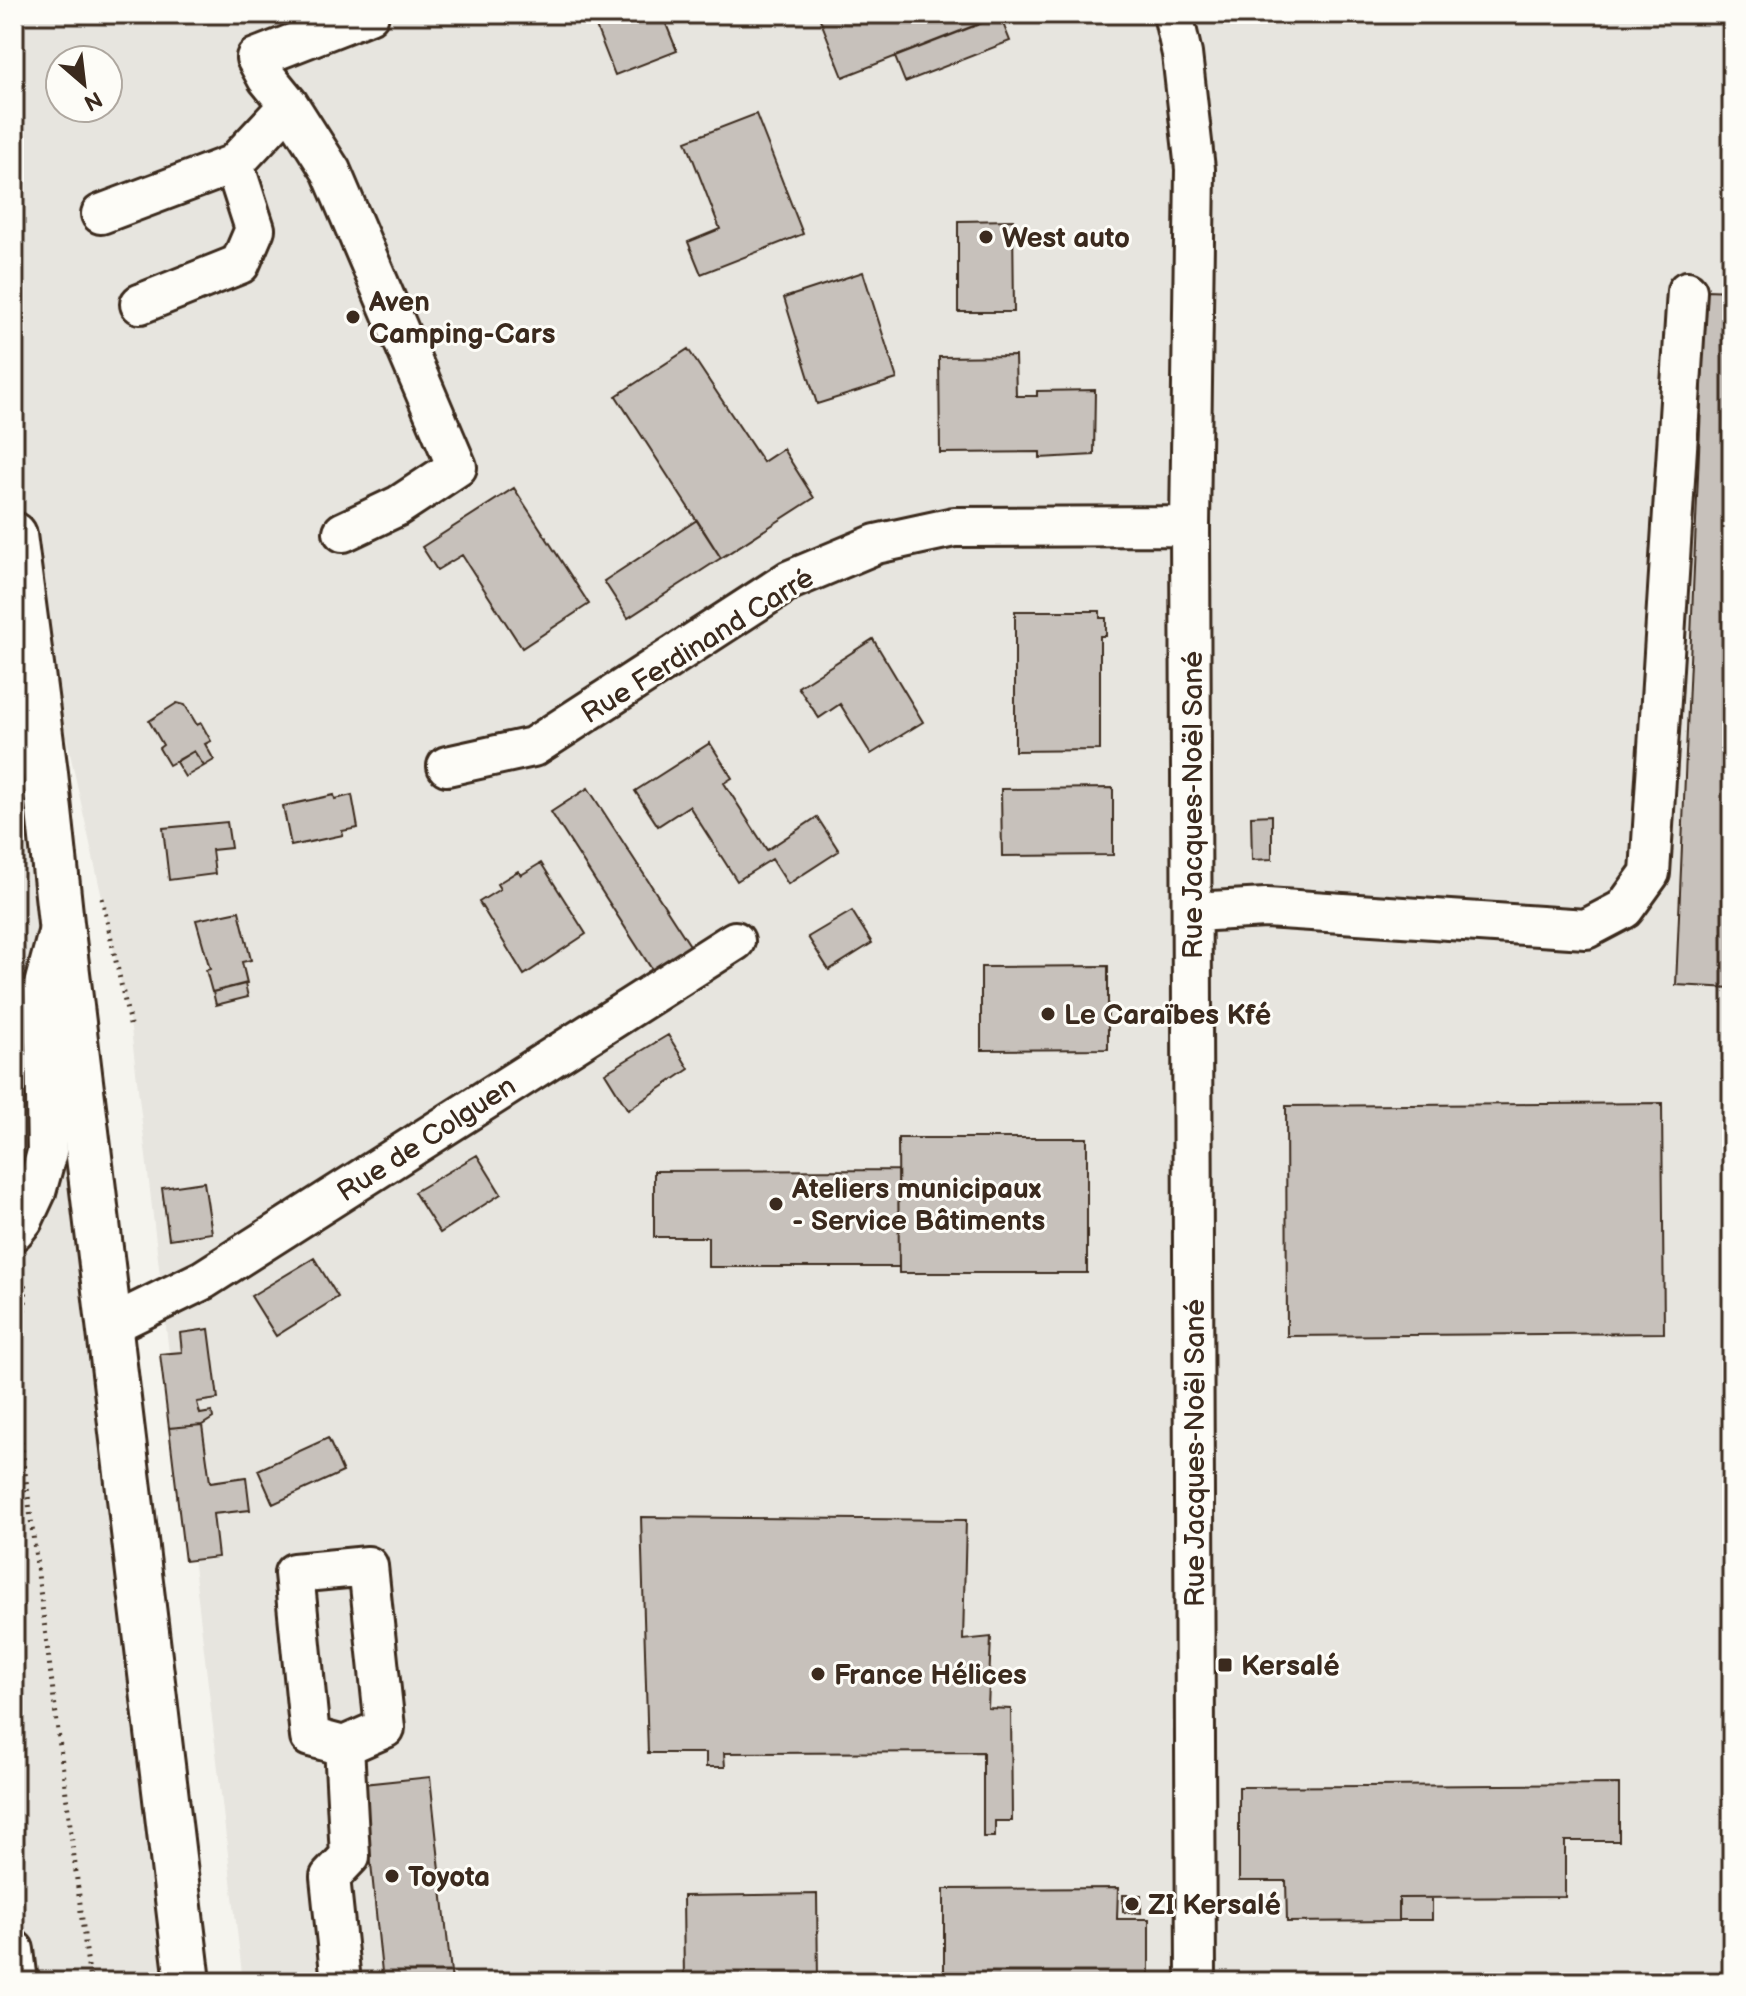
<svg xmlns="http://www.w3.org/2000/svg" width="1746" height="1996" font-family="'Balsamiq Sans',sans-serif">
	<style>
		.built { fill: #e7e5df; fill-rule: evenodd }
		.building { fill: #c7c1bb; stroke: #3b2a1e; stroke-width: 2 }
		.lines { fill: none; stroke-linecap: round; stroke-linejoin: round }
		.minor-casing { stroke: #3b2a1e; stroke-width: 44 }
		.major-casing { stroke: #3b2a1e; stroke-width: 50 }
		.path { stroke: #3b2a1e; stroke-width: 5; stroke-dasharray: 2 6; stroke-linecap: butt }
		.minor { stroke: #fdfcf7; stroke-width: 38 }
		.major { stroke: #fdfcf7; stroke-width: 44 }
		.poi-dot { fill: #3b2a1e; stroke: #fdfcf7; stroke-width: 3 }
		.labels { text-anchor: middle; stroke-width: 6; stroke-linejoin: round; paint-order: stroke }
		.poi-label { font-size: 28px; font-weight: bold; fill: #3b2a1e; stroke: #fdfcf7; text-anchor: start }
		.street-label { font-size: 28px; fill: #3b2a1e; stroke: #fdfcf7 }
	</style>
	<rect width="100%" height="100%" fill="#f5f4ee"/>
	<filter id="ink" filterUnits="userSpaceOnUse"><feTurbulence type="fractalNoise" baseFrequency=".0125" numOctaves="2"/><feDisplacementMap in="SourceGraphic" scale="16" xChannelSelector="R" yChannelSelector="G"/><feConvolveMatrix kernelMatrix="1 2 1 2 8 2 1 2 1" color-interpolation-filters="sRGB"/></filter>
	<g filter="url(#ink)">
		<path class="built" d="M14,14H1732V1982H243L131,1029L14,500ZM60,60H108V108H60Z
			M14,576L188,1982H14Z"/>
		<path class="building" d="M591,14H662L677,51L615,75Z
			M818,14H1004L843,77Z
			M1000,16L1010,41L905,82L895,57Z
			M756,114L803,234L701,274L688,242L720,229L686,141Z
			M1013,220L1014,312H958V221Z
			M863,272L897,379L817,404L784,298Z
			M1706,290L1732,291V988L1676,985Z
			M688,349L763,462L783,449L814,498L721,558L616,396Z
			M1015,356L1016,396H1037V391L1095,390L1094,455L1040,458V452L940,453L939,357Z
			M514,488L589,604L522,648L462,555L437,570L422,547Z
			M697,520L721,558L628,618L604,581Z
			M1015,611H1100V618H1106V636H1100V750L1015,751Z
			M873,639L923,722L871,754L840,704L819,718L798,687Z
			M177,703L185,705L197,725L201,723L211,741L205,744L214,760L204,766L194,751L169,765L159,748L163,745L149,721Z
			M710,743L732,778L724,783L767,850L817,817L839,851L788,884L772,859L737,881L689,806L658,826L635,791Z
			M194,751L204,766L185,777L176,762Z
			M588,788L691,947L653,971L551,812Z
			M1113,788V855L1002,856L1001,789Z
			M334,795L335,799L352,795L358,828L342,831L343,835L291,846L283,806Z
			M1272,815V859L1252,860L1251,816Z
			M227,822L231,848L212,850L215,874L169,880L163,828Z
			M541,863L586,934L524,975L479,902L500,889L497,884L518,871L521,875Z
			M239,911L251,960L242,962L247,983L212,992L206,970L210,969L196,920Z
			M852,911L872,943L829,970L808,937Z
			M1108,966V1049L981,1050V967Z
			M245,984L248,997L216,1005L213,992Z
			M668,1035L689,1069L628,1110L605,1073Z
			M1662,1103L1664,1333L1287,1336L1286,1106Z
			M898,1138H1087V1273H899Z
			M477,1155L501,1194L440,1233L414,1192Z
			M898,1170L899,1267H708V1237H654V1171Z
			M204,1182L212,1233L169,1239L162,1188Z
			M314,1258L338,1297L276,1336L251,1296Z
			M209,1329L218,1399L197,1402L200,1414L212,1412L213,1418L202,1425L169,1428L160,1354L182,1352L180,1333Z
			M202,1425L210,1482L246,1477L250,1510L213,1514L218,1557L185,1561L169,1428Z
			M328,1438L343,1472L273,1504L258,1470Z
			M641,1517L966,1520L963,1640L991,1637L988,1708L1011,1709L1012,1821H995V1837H983V1752L724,1753L725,1767H706V1753H648Z
			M430,1777L452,1982H383L363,1784Z
			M1619,1784V1841H1565V1897L1399,1898V1921L1287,1922L1286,1881H1239V1787Z
			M1118,1888L1117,1919H1149V1982H944V1889Z
			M817,1894L818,1982H684L683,1896Z
			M1123,1895H1141V1913L1123,1912Z
			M1399,1898H1432V1920H1399Z"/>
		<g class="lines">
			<defs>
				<path id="minor" d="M1173,14L1182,54L1195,169L1190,526L1196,1982
					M101,214L234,164L289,105
					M140,304L240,264L255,229L234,164
					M343,532L398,506L457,467L331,171L289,105L267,78L256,58L369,14
					M447,766L533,747L790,580L876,544L954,527L1190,526
					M1193,912L1266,908L1586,929L1624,909L1650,873L1687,291
					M14,1231L23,1220L36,1192L47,1152L44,985L59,929
					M111,1325L203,1280L735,941
					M368,1566L385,1728L344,1746L310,1737L294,1573Z
					M14,1950L18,1982
					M341,1982L330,1877L350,1856L344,1746"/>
				<path id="major" d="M14,535L45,773L61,923L188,1982"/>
			</defs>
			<use href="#minor" class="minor-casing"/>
			<use href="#major" class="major-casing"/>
			<path class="path" d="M102,898L131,1029
				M14,1341C23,1314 33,1293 17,1267
				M14,1386L90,1982"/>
			<use href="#minor" class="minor"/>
			<use href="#major" class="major"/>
		</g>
	</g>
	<g class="poi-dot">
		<circle cx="986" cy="237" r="8"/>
		<circle cx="353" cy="317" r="8"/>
		<circle cx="1048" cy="1014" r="8"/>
		<circle cx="776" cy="1204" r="8"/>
		<rect x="1217" y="1657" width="16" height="16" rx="4"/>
		<circle cx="818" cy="1674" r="8"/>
		<circle cx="392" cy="1876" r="8"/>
		<circle cx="1132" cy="1904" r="8"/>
	</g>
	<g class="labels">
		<g class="poi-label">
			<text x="1002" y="247">West auto</text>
			<text x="369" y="311">Aven<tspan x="369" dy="32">Camping-Cars</tspan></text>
			<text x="1064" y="1024">Le Caraïbes Kfé</text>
			<text x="792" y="1198">Ateliers municipaux<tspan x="792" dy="32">- Service Bâtiments</tspan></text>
			<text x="1241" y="1675">Kersalé</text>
			<text x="834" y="1684">France Hélices</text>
			<text x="408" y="1886">Toyota</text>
			<text x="1148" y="1914">ZI Kersalé</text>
		</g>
		<g class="street-label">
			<text transform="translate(697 645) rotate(-32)" y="10">Rue Ferdinand Carré</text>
			<text transform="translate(1192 805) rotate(-90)" y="10">Rue Jacques-Noël Sané</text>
			<text transform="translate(426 1138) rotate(-33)" y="10">Rue de Colguen</text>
			<text transform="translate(1194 1453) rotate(-90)" y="10">Rue Jacques-Noël Sané</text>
		</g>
	</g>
	<rect width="1746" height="1996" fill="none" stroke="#fdfcf7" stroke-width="48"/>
	<rect x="24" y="24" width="1698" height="1948" fill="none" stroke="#3b2a1e" stroke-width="3" filter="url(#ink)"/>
	<g transform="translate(84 84) rotate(152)"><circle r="38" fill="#fdfcf7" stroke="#afa8a0" stroke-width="2"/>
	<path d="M0-6L14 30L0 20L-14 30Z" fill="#3b2a1e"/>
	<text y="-12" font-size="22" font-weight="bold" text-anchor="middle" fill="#3b2a1e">N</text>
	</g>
</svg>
